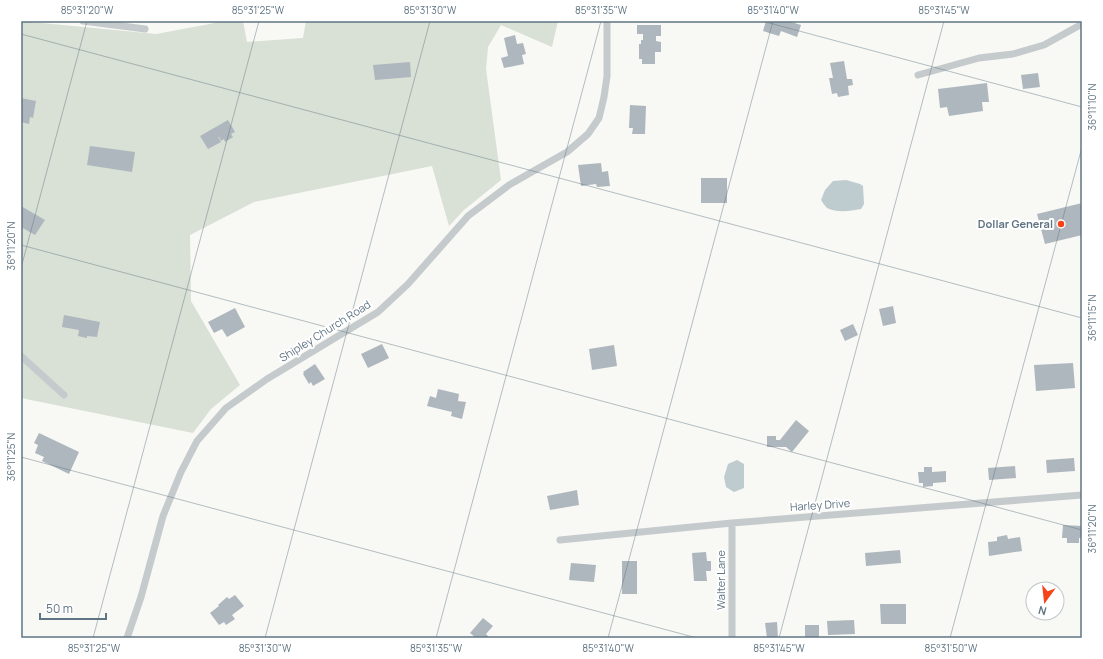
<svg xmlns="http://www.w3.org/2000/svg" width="1103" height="659" font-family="Manrope,sans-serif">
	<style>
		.green { fill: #d9e0d5 }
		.water { fill: #becbcf }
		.building { fill: #aeb7bd }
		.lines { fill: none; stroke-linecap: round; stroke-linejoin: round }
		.street { stroke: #c5cacd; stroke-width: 7 }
		.ticks { fill: none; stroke: #607583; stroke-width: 1; stroke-opacity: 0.45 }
		.poi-dot { fill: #f44318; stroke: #fff; stroke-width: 1.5 }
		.labels { text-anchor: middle; stroke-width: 4; stroke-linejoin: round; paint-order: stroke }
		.poi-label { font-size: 11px; font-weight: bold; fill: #607583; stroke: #fff; text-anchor: end }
		.street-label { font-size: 11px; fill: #607583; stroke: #fff }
		.neatline { fill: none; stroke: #607583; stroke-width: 1.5 }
		.ticks-label { font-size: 10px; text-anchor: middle; fill: #607583 }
	</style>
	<rect width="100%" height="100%" fill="#f8f8f4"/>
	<path class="green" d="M21,21L156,34L210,24L219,21H243L247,42L303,38L306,21H558L552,47L501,25L488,47L486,69L501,180L464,210L449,226L432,166L254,202L190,235L191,301L240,385L211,409L193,433L21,398Z"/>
	<path class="water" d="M846,180L860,184L863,186L864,204L861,209C850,211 837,213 827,208C825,206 823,203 821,200L825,190L833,181Z
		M737,460L744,464V488L734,492L726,487L724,477L728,464Z"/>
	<path class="building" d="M766,21H788L801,25L797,37L781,31L779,36L763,31Z
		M637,25H661V36H656V41L661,42V52H655V64H642V59H639V44H641V40H643V34H637Z
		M515,35L517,44L523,43L526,54L522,55L524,64L504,68L501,58L508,56L504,38Z
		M844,61L847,79H852L853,85L848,86L849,95L838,97L837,93L832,94L829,78H833L830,63Z
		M410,62L411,77L375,80L373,65Z
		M1038,73L1040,87L1023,89L1021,75Z
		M987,83L989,102H982L983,111L949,116L947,107L940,108L938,89Z
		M21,98L36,101L33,118L30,117L29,124L21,122Z
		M630,105L646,106L645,134H632L633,128H629Z
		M228,120L235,132L231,134L233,137L225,142L224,139L221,141L219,137H218L221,142L208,149L200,136Z
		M90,146L135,152L132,172L87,165Z
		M601,163L602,172L608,171L610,186L597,187L596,184L581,186L578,165Z
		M701,178H727V203H701Z
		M1082,203V235L1045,244L1037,214Z
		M21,206L45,220L35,235L21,227Z
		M893,306L896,323L883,326L879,309Z
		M235,308L245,327L227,337L222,329L214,333L208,322Z
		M64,315L100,322L97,337L87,336V338L78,336L79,330L62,327Z
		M853,324L858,335L845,341L840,330Z
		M382,344L389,358L368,368L361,354Z
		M614,345L617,366L592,370L589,349Z
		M1073,363L1075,388L1036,391L1034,365Z
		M315,364L325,379L313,386L311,382L309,384L303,374L304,373L303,372Z
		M438,389L459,394L458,401L466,402L462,419L451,416L452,412L427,406L430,396L436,398Z
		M796,420L809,431L792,452L786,447H767V436H776V440H780Z
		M39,433L79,452L69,474L42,461L44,457L35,453L38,445L34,443Z
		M1074,458L1075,471L1047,473L1046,460Z
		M1015,466L1016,478L989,480L988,468Z
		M924,467H932V472L946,471V482L933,483V486L923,487V483H919L918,472H924Z
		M577,490L579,505L550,510L547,496Z
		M1063,525L1082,526V538H1079V543H1067V538H1062Z
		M1007,535L1008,539L1020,537L1022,551L989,556L988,542L997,541V537Z
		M900,550L901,563L866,566L865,553Z
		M706,552L707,561H711V571H706L707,581H694L692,553Z
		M622,561H637V594H622Z
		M571,563L596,565L594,582L569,580Z
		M235,595L244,606L232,615L235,619L226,625L224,622L219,625L210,613L219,606L218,605L227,597L229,599Z
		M880,604H906V624H881Z
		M483,618L493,626L486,634L490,638H476L470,633Z
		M854,620L855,634L828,635L827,621Z
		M777,622L778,638H767L765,623Z
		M805,625H819V638H805Z"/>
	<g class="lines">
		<path class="street" d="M83,21L145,29
			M918,75L979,58L1013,54L1044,45L1082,24
			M21,356L64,395
			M732,523V638
			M560,540L732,523L1082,495
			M127,638L141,597L163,516L181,472L197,441L226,408L267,379L378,312L408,284L468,216L509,185L567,152L588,134L599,118L604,97L607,76V21"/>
	</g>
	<path class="ticks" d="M762,21L1082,107M21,34L1082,318M21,245L1082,530M21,268L87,21M21,457L697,638M93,638L259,21M265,638L430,21M436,638L601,21M608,638L773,21M779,638L944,21M950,638L1082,147"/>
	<circle class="poi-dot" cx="1061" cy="224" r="4"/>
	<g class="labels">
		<g class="poi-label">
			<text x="1053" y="228">Dollar General</text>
		</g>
		<g class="street-label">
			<text transform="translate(325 331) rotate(-32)" y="4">Shipley Church Road</text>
			<text transform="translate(820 505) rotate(-4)" y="4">Harley Drive</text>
			<text transform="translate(721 580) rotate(-90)" y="4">Walter Lane</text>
		</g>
	</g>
	<rect width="1103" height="659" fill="none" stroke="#ffffff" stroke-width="44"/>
	<g transform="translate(1045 601) rotate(195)"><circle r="19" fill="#ffffff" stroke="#bfc8cd"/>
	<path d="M0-3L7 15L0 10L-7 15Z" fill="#f44318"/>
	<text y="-6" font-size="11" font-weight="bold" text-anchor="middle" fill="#607583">N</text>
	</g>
	<path d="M40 613v6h66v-6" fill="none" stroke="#607583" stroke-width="2"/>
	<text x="46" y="613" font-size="12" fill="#607583" stroke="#ffffff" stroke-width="3" paint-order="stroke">50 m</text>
	<rect x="22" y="22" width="1059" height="615" class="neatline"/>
	<g class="ticks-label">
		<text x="87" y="14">85°31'20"W</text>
		<text x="258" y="14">85°31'25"W</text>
		<text x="430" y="14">85°31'30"W</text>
		<text x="601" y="14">85°31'35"W</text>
		<text x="773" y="14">85°31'40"W</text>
		<text x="944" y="14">85°31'45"W</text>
		<text transform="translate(1092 107) rotate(-90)" y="4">36°11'10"N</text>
		<text transform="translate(11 246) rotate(-90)" y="4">36°11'20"N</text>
		<text transform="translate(1092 318) rotate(-90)" y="4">36°11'15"N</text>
		<text transform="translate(11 457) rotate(-90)" y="4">36°11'25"N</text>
		<text transform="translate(1092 529) rotate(-90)" y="4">36°11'20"N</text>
		<text x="94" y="652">85°31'25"W</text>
		<text x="265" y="652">85°31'30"W</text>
		<text x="436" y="652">85°31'35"W</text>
		<text x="608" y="652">85°31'40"W</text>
		<text x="779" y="652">85°31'45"W</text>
		<text x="951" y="652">85°31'50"W</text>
	</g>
</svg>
